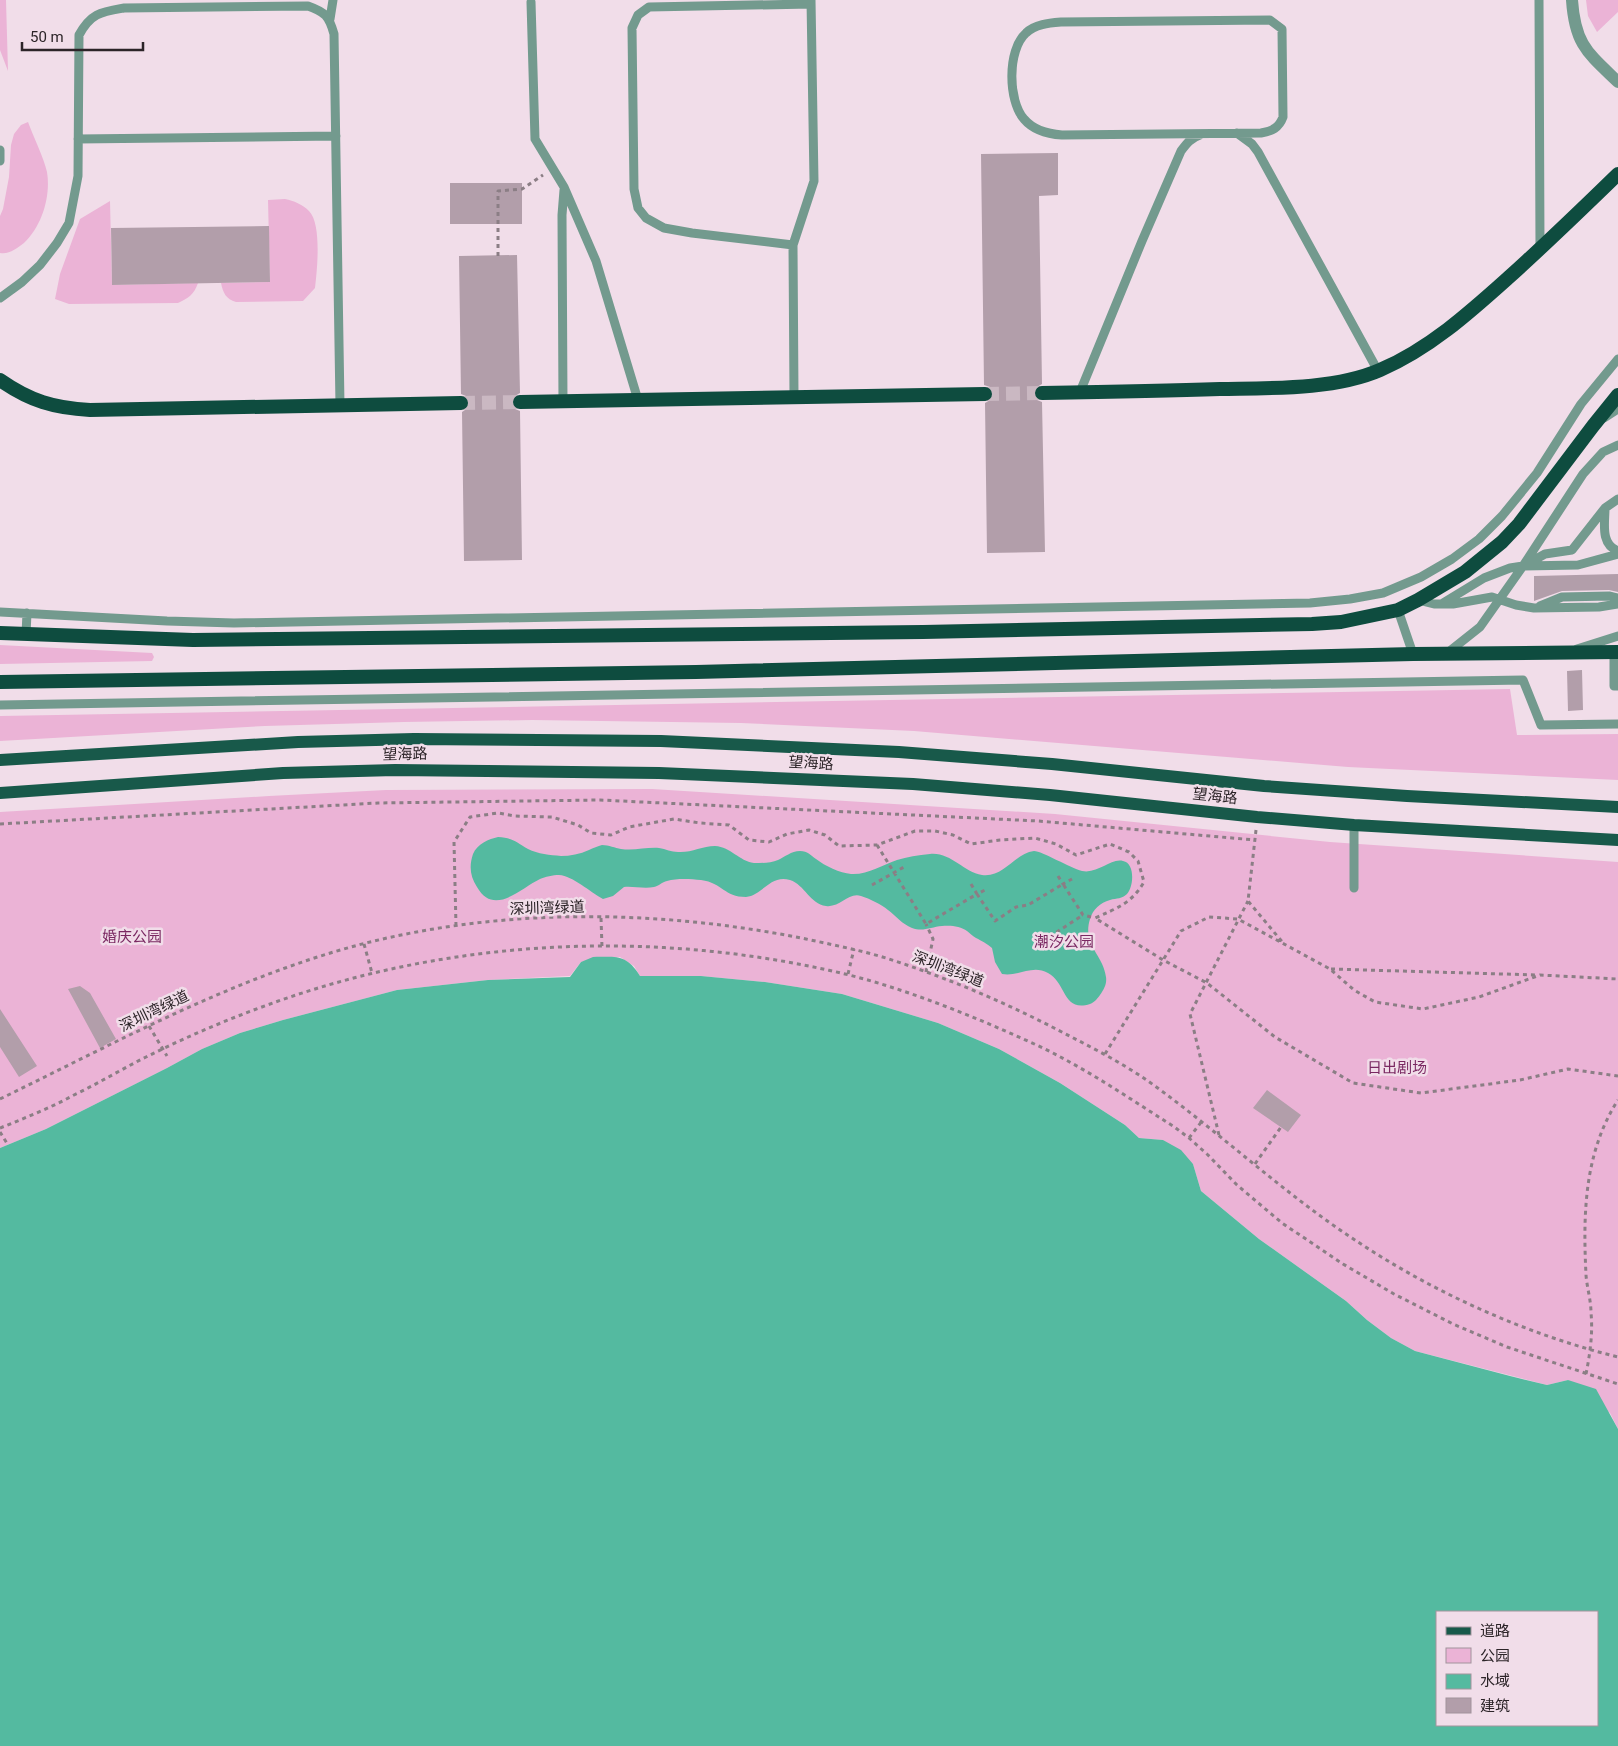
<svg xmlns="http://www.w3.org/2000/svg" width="1618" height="1746" font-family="Roboto,'Noto Sans SC',sans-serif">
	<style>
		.green { fill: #ebb3d6 }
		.water { fill: #54baa0; fill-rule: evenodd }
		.building { fill: #b29eaa }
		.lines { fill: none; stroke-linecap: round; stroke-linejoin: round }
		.trunk-tunnel { stroke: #cab8c2; stroke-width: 14; stroke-dasharray: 14 7; stroke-linecap: butt }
		.path { stroke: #8b7e85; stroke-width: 3; stroke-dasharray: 4 4; stroke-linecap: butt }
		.service { stroke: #739a8e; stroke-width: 9 }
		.minor { stroke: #739a8e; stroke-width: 12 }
		.primary { stroke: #18594a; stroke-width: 12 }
		.trunk { stroke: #0e4c3f; stroke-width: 14 }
		.labels { text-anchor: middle; stroke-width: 5; stroke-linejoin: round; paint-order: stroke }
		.street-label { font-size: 15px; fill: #2c2428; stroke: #f1dde9 }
		.park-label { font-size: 15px; fill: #7a2862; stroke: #f1dde9 }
	</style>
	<rect width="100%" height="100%" fill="#f1dde9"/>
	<path class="green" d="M0,0H6L8,71L0,50Z
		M1586,0H1618V12L1597,32L1588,16Z
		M28,122C33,136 44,158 47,172C51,196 42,226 24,243C17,248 9,255 0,253V216L3,209L9,177L11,145L14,134L21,125Z
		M285,199C294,201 302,204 309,211C322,224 317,271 315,288L303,301L236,302C226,299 223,293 221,283L270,282L268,200Z
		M110,201L112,285L198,283C194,295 188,298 178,303L69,304L55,299L60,274L80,219Z
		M0,645L152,653L154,657L152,661L0,664Z
		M1510,689L1517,735L1618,734V780L1348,767L914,731L741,723L532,720L404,722L265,726L0,741V716Z
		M652,789L1055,814L1330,842L1618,862V1429L1610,1413L1568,1380L1547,1385L1415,1351L1391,1338L1367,1320L1346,1301L1259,1239L1201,1191L1193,1164L1163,1140L1139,1138L1125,1125L1060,1083L999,1049L938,1023L842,994L765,982L701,976H640L634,966L620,957L581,962L570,976L488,980L397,990L283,1020L240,1033L202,1049L167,1068L46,1129L0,1148V812L269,796L386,790Z"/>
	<path class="water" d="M498,837C513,838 516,842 528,849C538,854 550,855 561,856C570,856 580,854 589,850C593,848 598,846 602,845C609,845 615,848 621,849C634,851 647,847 659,848C666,849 671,852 678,852C691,853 702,846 715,846C731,847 739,861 754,863C762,863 771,863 778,860C785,857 791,851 800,851C808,851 810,855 816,859C825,866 840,873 851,874C868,875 882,865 897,860C907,857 918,855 930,854C951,852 963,872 982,875C1004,878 1015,853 1034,851C1042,851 1070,868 1082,871C1099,874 1110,858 1123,861C1135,863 1134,886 1127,894C1122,899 1117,898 1110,900C1100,903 1093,909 1090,919C1082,945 1103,954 1106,977C1107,984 1104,989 1100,995C1097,999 1095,1002 1090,1004C1063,1013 1066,982 1048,973C1032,964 1019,977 1002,974L995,962L992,948C986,943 982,941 976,938C972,936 970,933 967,931C961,926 950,925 942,926C931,927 923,932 912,928C902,924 896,916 888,910C881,904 870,899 861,896C848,892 840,908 826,906C810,904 805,885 790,880C770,874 762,896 746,897C724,897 723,883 701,880C691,879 677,878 667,881C662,882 659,886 654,887C644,889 633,886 624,887L613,896L603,899C590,892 573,876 559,875C553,875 545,877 540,879C521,888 494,917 477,887C470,876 469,866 473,854C477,844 489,839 498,837Z
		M593,957C617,957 626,954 640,976H701L765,982L842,994L938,1023L999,1049L1060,1083L1125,1125L1139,1138L1163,1140L1181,1150L1193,1164L1201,1191L1259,1239L1346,1301L1367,1320L1391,1338L1415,1351L1510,1376L1547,1385L1568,1380L1596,1389L1618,1429V1746H0V1148L46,1129L167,1068L202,1049L240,1033L283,1020L397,990L488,980L570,977L581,962ZM1597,1612V1725H1437V1612Z"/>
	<path class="building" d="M1058,153V195L1039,196L1042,384L1035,388L1033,394L1037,400L1042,402L1045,552L987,553L985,403L992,399L994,393L990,387L984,385L981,154Z
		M450,183H522V224H450Z
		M269,226L270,282L112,285L111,228Z
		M517,255L520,393L513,397L511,403L515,409L520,411L522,560L464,561L462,412L468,408L470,402L466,396L461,394L459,256Z
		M1618,574V592L1609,590L1562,591L1534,601V576Z
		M1582,670L1583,710L1568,711L1567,671Z
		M80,986L90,993L116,1039L100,1048L68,989Z
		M0,1009L37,1066L19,1077L0,1047Z
		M1267,1090L1301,1115L1288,1132L1253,1108Z"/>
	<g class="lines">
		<path class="trunk-tunnel" d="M985,394L1042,393
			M461,403L520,402"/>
		<path class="path" d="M498,256V191L522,189L543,175
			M0,824L378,803L600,800L1038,821L1255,840
			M1256,830L1248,901L1284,944
			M877,845L926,924L977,894L995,921L1016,907L1028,905L1063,884L1083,915L1095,918
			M1058,876L1063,884L1072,879
			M971,884L977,894L987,889
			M872,885L904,867
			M601,918L602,947
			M456,926L454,842L470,817L498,813L515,816L552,817L578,825L591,833L611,835L629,827L674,819L700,823L729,825L749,840L769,842L787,834L809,830L825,835L839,846L877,845L915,831H935L953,835L971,844L1000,840L1035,838L1056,844L1076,855L1110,844L1129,852L1138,861L1144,882C1131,904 1117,908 1095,918L1163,960L1207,983L1275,1037L1353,1083L1421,1093L1520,1080L1568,1069L1618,1076
			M1050,936L1057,945
			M1043,941L1083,915
			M364,944L372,973
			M1331,969L1537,975
			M926,972L933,939L926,924
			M848,974L854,949
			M149,1026L167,1056
			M1105,1054L1181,931L1209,917L1238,919L1330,969L1354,990L1375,1002L1423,1009L1479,997L1540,975L1618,979
			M0,1099C119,1041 237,976 366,943C509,907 663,910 806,939C838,946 870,952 901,963C954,981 1006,1003 1056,1029C1087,1045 1119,1061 1148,1081C1218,1131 1281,1191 1352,1238C1432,1292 1525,1334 1618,1357
			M0,1128C25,1118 50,1108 74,1095C99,1083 122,1069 146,1057C194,1033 245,1012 296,995C472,937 665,931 845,974C894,986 941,1004 987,1023C1014,1035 1041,1046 1066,1060C1103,1080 1138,1104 1173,1126L1189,1138L1208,1155L1237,1185L1282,1223L1343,1264L1394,1294L1453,1324L1507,1347L1618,1384
			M0,1132L8,1145
			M1219,1135L1190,1014L1248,901
			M1189,1138L1202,1121
			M1255,1164L1281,1127
			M1586,1374C1590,1354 1593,1333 1591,1313C1591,1300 1587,1288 1586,1275C1583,1214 1584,1153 1618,1100"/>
		<path class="service" d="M1539,0L1540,249
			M531,2L535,139L564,187L596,261L638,400
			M330,19L333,0
			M1270,20L1282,29L1283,117C1279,128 1272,131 1261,133L1062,135C1048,134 1034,131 1024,119C1008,101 1007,50 1026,33C1035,24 1050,23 1062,22Z
			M1237,133L1252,144L1258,152L1378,371
			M78,139L336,136
			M0,150V161
			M793,245L692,233L664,228L646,218L638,208L634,189L632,28L638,15L649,7L811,4
			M0,298L22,282L40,265L57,243L69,223L78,176L79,35C91,13 101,12 124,8L308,6C325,12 329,16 334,34L340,405
			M1080,392L1142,241L1181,151C1187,143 1191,138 1200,135
			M794,397L793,245L814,181L811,0
			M563,402L562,215L564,190
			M1604,418L1618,409
			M1605,508C1605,523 1600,544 1618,551
			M1525,565L1545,554L1572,550L1605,508L1618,499
			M1418,600L1434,604H1453L1492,597L1516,605L1534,608L1599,607L1618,604
			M1443,603L1484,578L1510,568L1523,566L1578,565L1618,554
			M1540,606L1562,597L1609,596L1618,598
			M1398,610L1413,654
			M0,612L167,621L234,623L1310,603L1350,599L1383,593L1421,577L1452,559L1479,539L1502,516L1537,473L1581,404L1618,359
			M26,634L27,613
			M1577,649L1618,636
			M1614,652V686H1618
			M1446,654L1480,627L1523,566L1583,474L1603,452L1618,445
			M0,705L1523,680L1541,725L1618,724
			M1354,825V888"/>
		<path class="minor" d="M1572,0C1575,45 1588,53 1618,82"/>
		<path class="primary" d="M0,760L298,742L414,739L661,741L899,752L1052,764L1264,786L1407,796L1618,807
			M0,793L283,773L395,770L659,773L913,784L1050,795L1257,817L1354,825L1618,840"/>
		<path class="trunk" d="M0,380C30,401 54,408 90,410L461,403
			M1042,393C1101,392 1160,391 1220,389C1269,388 1334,390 1380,370C1429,349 1469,313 1508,278C1546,244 1582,209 1618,174
			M520,402L985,394
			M0,633L193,640L923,632L1312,624L1341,622L1398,610L1418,600L1465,572L1502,542L1519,524L1593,426L1618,395
			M0,682L696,672L1413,654L1618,652"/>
	</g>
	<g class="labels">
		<g class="street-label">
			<text transform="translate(405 754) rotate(-1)" y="5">望海路</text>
			<text transform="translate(811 763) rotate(3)" y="5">望海路</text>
			<text transform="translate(1215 796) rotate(6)" y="5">望海路</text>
			<text transform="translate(547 908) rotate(-2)" y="5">深圳湾绿道</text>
			<text transform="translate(948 969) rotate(21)" y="5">深圳湾绿道</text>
			<text transform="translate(154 1011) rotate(-26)" y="5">深圳湾绿道</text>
		</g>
		<g class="park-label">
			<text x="132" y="942">婚庆公园</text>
			<text x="1064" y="947">潮汐公园</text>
			<text x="1397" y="1073">日出剧场</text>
		</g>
	</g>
	<rect x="1436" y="1611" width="162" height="115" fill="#f1dde9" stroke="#a2939c"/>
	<rect x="1446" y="1627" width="25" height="8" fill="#18594a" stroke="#a2939c"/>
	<text x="1480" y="1636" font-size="15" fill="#2c2428">道路</text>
	<rect x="1446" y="1648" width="25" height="15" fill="#ebb3d6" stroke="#a2939c"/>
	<text x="1480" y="1661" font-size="15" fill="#2c2428">公园</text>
	<rect x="1446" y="1674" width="25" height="15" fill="#54baa0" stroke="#a2939c"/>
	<text x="1480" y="1686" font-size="15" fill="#2c2428">水域</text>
	<rect x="1446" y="1698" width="25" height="15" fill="#b29eaa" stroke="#a2939c"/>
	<text x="1480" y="1711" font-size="15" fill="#2c2428">建筑</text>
	<path d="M22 42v8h121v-8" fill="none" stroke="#2c2428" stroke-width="2.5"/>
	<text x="30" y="42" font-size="15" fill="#2c2428" stroke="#f1dde9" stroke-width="4" paint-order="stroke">50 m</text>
</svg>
